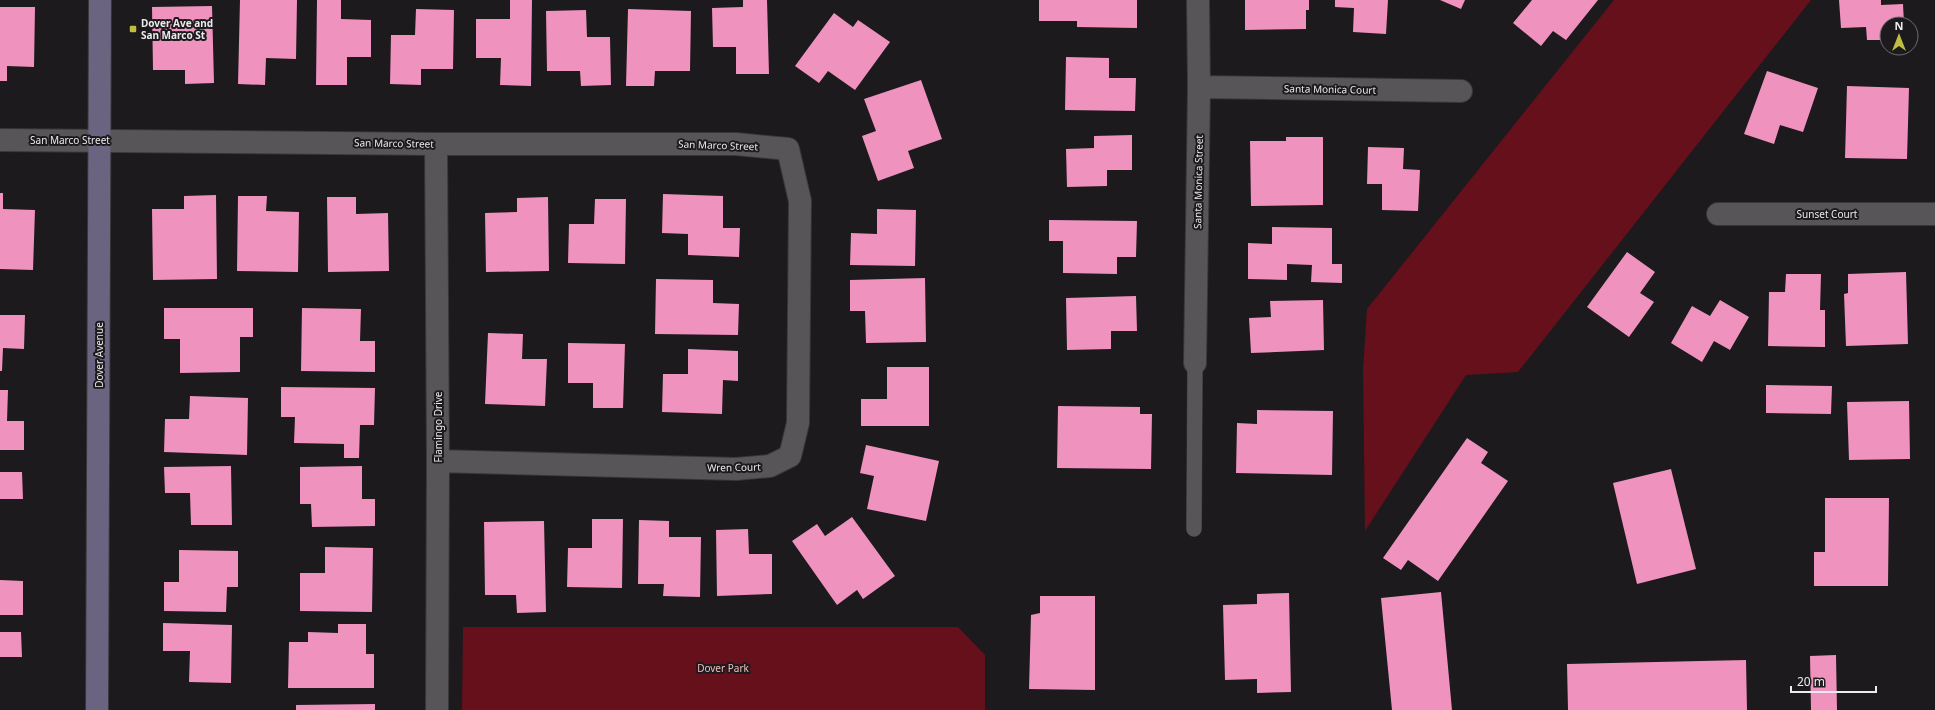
<svg xmlns="http://www.w3.org/2000/svg" width="1935" height="710" font-family="'Noto Sans',sans-serif">
	<style>
		.green { fill: #65101b }
		.building { fill: #ef92be }
		.lines { fill: none; stroke-linecap: round; stroke-linejoin: round }
		.lane-casing { stroke: #393739; stroke-width: 16 }
		.street-casing { stroke: #393739; stroke-width: 24 }
		.secondary-casing { stroke: #393739; stroke-width: 24 }
		.lane { stroke: #575558; stroke-width: 15 }
		.street { stroke: #575558; stroke-width: 22 }
		.secondary { stroke: #6a6480; stroke-width: 22 }
		.poi-dot { fill: #bfbe41; stroke: #1c1a1d; stroke-width: 1.5 }
		.labels { text-anchor: middle; stroke-width: 4; stroke-linejoin: round; paint-order: stroke }
		.poi-label { font-size: 10px; font-weight: bold; fill: #eceaec; stroke: #1c1a1d; text-anchor: start }
		.street-label { font-size: 10px; fill: #eceaec; stroke: #1c1a1d }
		.park-label { font-size: 10px; fill: #f2bdbc; stroke: #1c1a1d }
	</style>
	<rect width="100%" height="100%" fill="#1c1a1d"/>
	<path class="green" d="M1614,0H1811L1518,372L1466,375L1365,531L1363,369L1367,309Z
		M463,627H958L985,655V710H462Z"/>
	<path class="building" d="M240,0H297L296,59L266,58L265,85L238,84Z
		M317,0H341V19L371,20V57H347V85H316Z
		M510,0H532L531,86L500,85L501,58H476V19H510Z
		M743,0H767L769,74H736V47H713L712,8L743,7Z
		M1039,0H1137V28L1077,27V21H1039Z
		M1245,0H1309V10H1306V29L1245,30Z
		M1335,0H1388L1386,34L1353,32L1354,8L1335,7Z
		M1440,0H1465L1461,9Z
		M1532,0H1598L1566,40L1553,31L1541,46L1513,23Z
		M1839,0H1881V5L1903,4L1904,24H1887V40H1867L1866,27L1841,28Z
		M212,6L214,83L185,84V70H153L152,7Z
		M0,7H35L34,67L7,66V81H0Z
		M416,9L454,10L453,69H421V85L390,84L391,35H415Z
		M628,9L691,11L690,71H655L654,86H626Z
		M586,10L587,37H610L611,85L581,86L580,71H547L546,11Z
		M834,13L853,27L858,20L890,42L855,90L828,71L819,83L795,66Z
		M1066,57L1109,58V78H1136L1135,111L1065,110Z
		M1767,71L1818,88L1803,132L1780,125L1774,144L1744,134Z
		M921,80L942,139L908,151L914,168L878,181L862,136L876,131L864,99Z
		M1847,86L1909,88L1907,159L1845,158Z
		M1132,135V170H1107V186L1067,187L1066,149L1094,148V136Z
		M1286,137H1323V205L1251,206L1250,141H1286Z
		M1368,147L1404,148L1403,169L1420,170L1418,211L1382,210V184H1367Z
		M0,193H3V209L35,210L33,270L0,269Z
		M663,194L723,196V228H740L739,257L688,255V234L662,233Z
		M216,195L217,279L153,280L152,209H184V196Z
		M238,196H267L266,211L299,212L298,272L237,271Z
		M327,197H356V214L388,213L389,271L328,272Z
		M548,197L549,271L486,272L485,213L517,212V198Z
		M595,199H626L625,264L568,263L569,224H594Z
		M877,209L916,210L915,266L850,265L851,233L877,234Z
		M1049,220L1137,221L1136,257H1117V274L1063,273V241H1049Z
		M1272,227L1332,228V264H1342V283L1311,282L1312,265L1287,264V280L1248,279V243L1272,244Z
		M1627,252L1655,272L1640,293L1654,302L1629,337L1587,307Z
		M1906,272L1908,344L1846,346L1844,294L1848,293V274Z
		M1786,274H1821L1820,310H1825V347L1768,346L1769,292H1785Z
		M925,278L926,342L866,343L865,311H850V280Z
		M656,279L713,280V303L739,304L738,335L655,334Z
		M1136,296L1137,331H1111V349L1067,350L1066,298Z
		M1323,300L1324,350L1251,353L1249,318L1271,317L1270,301Z
		M1720,300L1749,317L1730,350L1714,341L1702,362L1671,343L1692,306L1710,316Z
		M164,308H253V337H240V372L180,373V339H164Z
		M302,308L361,309L360,341H375V372L301,371Z
		M0,315H25L24,349L3,348L2,371H0Z
		M488,333L523,334L522,359H547L545,406L485,404Z
		M568,343L625,344L623,408H593V383H568Z
		M688,349L738,351V381L723,380L722,414L662,412L663,374H688Z
		M887,367H929V426H861V399H887Z
		M1766,385L1832,386L1831,414L1766,413Z
		M281,387L375,388L374,425H360L359,458H344V444L294,443L295,417H281Z
		M0,390H8L7,421H24V450H0Z
		M190,396L248,398L247,455L164,452L165,419H189Z
		M1909,401L1910,459L1849,460L1847,402Z
		M1058,406L1140,407V414H1152L1151,469L1057,468Z
		M1257,410L1333,411L1332,475L1236,473L1237,423L1257,424Z
		M1467,438L1488,452L1481,463L1508,481L1438,581L1408,560L1401,570L1383,558Z
		M866,445L939,461L926,521L867,509L874,476L860,473Z
		M231,466L232,525H191L190,493H165L164,467Z
		M362,466V499H375V526L312,527L311,504H300V467Z
		M1671,469L1696,569L1637,584L1613,483Z
		M0,472H22L23,499H0Z
		M1825,498H1889L1888,586H1814V552H1825Z
		M852,517L895,576L863,599L857,590L837,605L792,541L817,524L825,536Z
		M592,519H623L622,588L567,587L568,548H592Z
		M639,520L669,521V537H701L700,597L663,596L664,584H638Z
		M544,521L546,612L517,613L516,595H485L484,522Z
		M748,529L749,554H772V594L717,596L716,530Z
		M325,547L373,548L372,612L300,611V573H325Z
		M179,550L238,551V587H227L226,612L164,611V582H179Z
		M0,580L23,581V615H0Z
		M1441,592L1452,710H1392L1381,598Z
		M1289,593L1291,692L1257,693V679L1225,680L1223,605L1257,604V594Z
		M1040,596H1095V690L1029,689L1031,615L1040,613Z
		M163,623L232,625L231,683L189,682L190,651H163Z
		M338,624H366V654H374V688H288L289,642H308V632L338,633Z
		M0,632H21L22,657H0Z
		M1836,655L1837,710H1811L1810,656Z
		M1746,660L1747,710H1568L1567,664Z
		M375,704V710H296V705Z"/>
	<g class="lines">
		<defs>
			<path id="lane" d="M1194,529L1195,363"/>
			<path id="street" d="M1199,87L1461,91
				M0,140L436,144H736L788,149L800,201L798,423L790,456L770,466L736,469L438,461
				M436,144L438,461L437,710
				M1718,214H1935
				M1195,363L1199,87L1198,0"/>
			<path id="secondary" d="M97,710L100,0"/>
		</defs>
		<use href="#lane" class="lane-casing"/>
		<use href="#street" class="street-casing"/>
		<use href="#secondary" class="secondary-casing"/>
		<use href="#lane" class="lane"/>
		<use href="#street" class="street"/>
		<use href="#secondary" class="secondary"/>
	</g>
	<rect class="poi-dot" x="129" y="25" width="8" height="8" rx="2"/>
	<g class="labels">
		<g class="poi-label">
			<text x="141" y="27">Dover Ave and<tspan x="141" dy="12">San Marco St</tspan></text>
		</g>
		<g class="street-label">
			<text transform="translate(1330 89) rotate(1)" y="4">Santa Monica Court</text>
			<text x="70" y="144">San Marco Street</text>
			<text transform="translate(394 143) rotate(1)" y="4">San Marco Street</text>
			<text transform="translate(718 145) rotate(2)" y="4">San Marco Street</text>
			<text transform="translate(1198 182) rotate(-89)" y="4">Santa Monica Street</text>
			<text x="1827" y="218">Sunset Court</text>
			<text transform="translate(99 355) rotate(-90)" y="4">Dover Avenue</text>
			<text transform="translate(438 427) rotate(-90)" y="4">Flamingo Drive</text>
			<text transform="translate(734 467) rotate(-1)" y="4">Wren Court</text>
		</g>
		<g class="park-label">
			<text x="723" y="672">Dover Park</text>
		</g>
	</g>
	<g transform="translate(1899 36)"><circle r="19" fill="#1c1a1d" stroke="#6f6d70"/>
	<path d="M0-3L7 15L0 10L-7 15Z" fill="#bfbe41"/>
	<text y="-6" font-size="11" font-weight="bold" text-anchor="middle" fill="#eceaec">N</text>
	</g>
	<path d="M1791 686v6h85v-6" fill="none" stroke="#eceaec" stroke-width="2"/>
	<text x="1797" y="686" font-size="12" fill="#eceaec" stroke="#1c1a1d" stroke-width="3" paint-order="stroke">20 m</text>
</svg>
